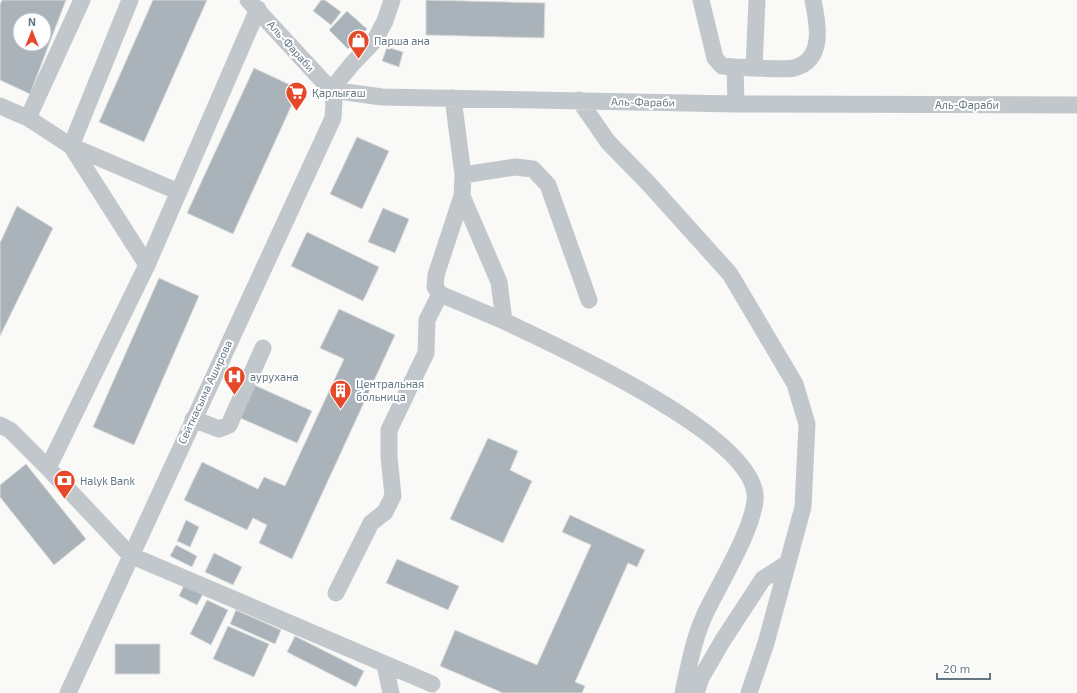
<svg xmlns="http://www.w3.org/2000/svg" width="1077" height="693" font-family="'Exo 2',sans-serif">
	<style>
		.building { fill: #a9b3b9; stroke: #dbdbd9; fill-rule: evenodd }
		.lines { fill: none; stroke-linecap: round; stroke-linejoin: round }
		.minor { stroke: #c2c7cb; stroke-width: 17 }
		.labels { text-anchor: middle; stroke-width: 4; stroke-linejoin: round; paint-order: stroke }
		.poi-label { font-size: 11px; fill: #647783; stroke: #fff; text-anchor: start }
		.street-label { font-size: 11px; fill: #647783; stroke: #fff }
	</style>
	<rect width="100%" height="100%" fill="#f9f9f7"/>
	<path class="building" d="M2,0H66L30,94L0,80V5ZM20,20H44V44H20Z
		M153,0H207L144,142L99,122Z
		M321,0H325L341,12L331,25L313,11Z
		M426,0L545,3L544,38L426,35Z
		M347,11L367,29L348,49L329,30Z
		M387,47L403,52L399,67L382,61Z
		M254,68L299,89L233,234L187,213Z
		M357,137L389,151L362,209L330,194Z
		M17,206L53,228L0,336V243Z
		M383,208L409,219L395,253L368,242Z
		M307,232L379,267L363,301L291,266Z
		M159,278L199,296L134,445L93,427Z
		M339,309L395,335L292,559L259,543L267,525L253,518L247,530L184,500L202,462L258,489L264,477L285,486L344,359L320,348Z
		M252,384L312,411L297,443L238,417Z
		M488,438L518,451L510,470L532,481L503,543L450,519Z
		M26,464L86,539L54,565L0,497V485Z
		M570,515L645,550L637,567L628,563L575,682L585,686L582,693H503L440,666L455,630L537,665L591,545L562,532Z
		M186,520L199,527L190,547L177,541Z
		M176,545L197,556L192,567L170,556Z
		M214,553L242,567L233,585L205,572Z
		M397,559L459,586L448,610L386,583Z
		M186,581L205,590L197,605L179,596Z
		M207,600L228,610L211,645L190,634Z
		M236,610L281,630L275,644L230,624Z
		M228,626L269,644L254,677L213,659Z
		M295,636L364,671L356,687L287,652Z
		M115,644H160V674H115Z"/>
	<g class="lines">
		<path class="minor" d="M130,0L71,146L179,192
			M248,0L331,90L382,97L736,104L1077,105
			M701,0L715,58L722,66L735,67
			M754,68C766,68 782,70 794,68C825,60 818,24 813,0
			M331,90L352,64L375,40L385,21L392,0
			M453,98L463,175L462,196L499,282L504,321C554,345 763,438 755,501C751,533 721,581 706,612C694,637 689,665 683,693
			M579,100L608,142L649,184L730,274L795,384L807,424L803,507L766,643L749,693
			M736,104L735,67L754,68L757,0
			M0,106L28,118L71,146L147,265
			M28,118L82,0
			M463,175L515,167L533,169L548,185L589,300
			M462,196L436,275L435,287L440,294L504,321
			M193,419L219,429L229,425L263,348
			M0,425L10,430L48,468L130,555L432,684
			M48,468L147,265L258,9
			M336,593L371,523L385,512L393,496L389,457V430L426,353L427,320L440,294
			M385,665L391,693
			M68,693L333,118L334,102L331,90
			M696,693L701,678L723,640L763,579L788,563"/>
	</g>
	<defs>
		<symbol id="shop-pin" viewBox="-11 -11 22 30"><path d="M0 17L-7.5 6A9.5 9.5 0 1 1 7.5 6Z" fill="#e7482a" stroke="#fff"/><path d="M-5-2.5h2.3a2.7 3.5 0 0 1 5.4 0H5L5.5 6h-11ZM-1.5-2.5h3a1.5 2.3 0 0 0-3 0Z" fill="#fff"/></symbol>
		<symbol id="supermarket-pin" viewBox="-11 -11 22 30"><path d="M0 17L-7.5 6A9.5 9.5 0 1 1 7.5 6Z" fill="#e7482a" stroke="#fff"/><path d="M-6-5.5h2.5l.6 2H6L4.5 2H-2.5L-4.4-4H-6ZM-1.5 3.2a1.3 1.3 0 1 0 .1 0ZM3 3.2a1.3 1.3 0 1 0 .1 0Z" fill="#fff"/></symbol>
		<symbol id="hospital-pin" viewBox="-11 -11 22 30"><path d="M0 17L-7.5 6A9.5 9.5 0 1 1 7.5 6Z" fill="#e7482a" stroke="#fff"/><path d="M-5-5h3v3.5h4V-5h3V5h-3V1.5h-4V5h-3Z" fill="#fff"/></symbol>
		<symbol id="building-pin" viewBox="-11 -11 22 30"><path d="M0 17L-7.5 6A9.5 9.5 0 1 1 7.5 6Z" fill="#e7482a" stroke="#fff"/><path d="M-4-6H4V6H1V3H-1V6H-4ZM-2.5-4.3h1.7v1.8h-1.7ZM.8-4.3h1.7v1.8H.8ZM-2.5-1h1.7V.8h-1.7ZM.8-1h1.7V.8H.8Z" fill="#fff"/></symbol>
		<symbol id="bank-pin" viewBox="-11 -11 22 30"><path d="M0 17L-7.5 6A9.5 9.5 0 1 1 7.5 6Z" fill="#e7482a" stroke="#fff"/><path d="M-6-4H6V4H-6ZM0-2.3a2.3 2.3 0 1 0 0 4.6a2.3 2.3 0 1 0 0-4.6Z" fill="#fff"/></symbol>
	</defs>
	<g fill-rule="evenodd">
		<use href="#shop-pin" x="346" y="28" width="25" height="34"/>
		<use href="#supermarket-pin" x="284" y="80" width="25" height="34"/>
		<use href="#hospital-pin" x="222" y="364" width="25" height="34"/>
		<use href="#building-pin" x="328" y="378" width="25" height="34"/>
		<use href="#bank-pin" x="52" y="468" width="25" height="34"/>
	</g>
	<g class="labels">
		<g class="poi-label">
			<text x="374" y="45">Парша ана</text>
			<text x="312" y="97">Қарлығаш</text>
			<text x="250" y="381">аурухана</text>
			<text x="356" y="388">Центральная<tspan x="356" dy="13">больница</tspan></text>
			<text x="80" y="485">Halyk Bank</text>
		</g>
		<g class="street-label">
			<text transform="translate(291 46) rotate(48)" y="4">Аль-Фараби</text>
			<text transform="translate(643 102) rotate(1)" y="4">Аль-Фараби</text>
			<text x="967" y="109">Аль-Фараби</text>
			<text transform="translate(205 392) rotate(-65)" y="4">Сейткасыма Аширова</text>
		</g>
	</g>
	<g transform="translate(32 32)"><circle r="19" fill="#ffffff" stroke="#c1c9cd"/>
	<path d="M0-3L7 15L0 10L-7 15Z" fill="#e7482a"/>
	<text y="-6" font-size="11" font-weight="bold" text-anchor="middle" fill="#647783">N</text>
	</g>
	<path d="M937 673v6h53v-6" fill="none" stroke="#647783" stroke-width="2"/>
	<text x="943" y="673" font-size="12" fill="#647783" stroke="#ffffff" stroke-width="3" paint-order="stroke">20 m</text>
</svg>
